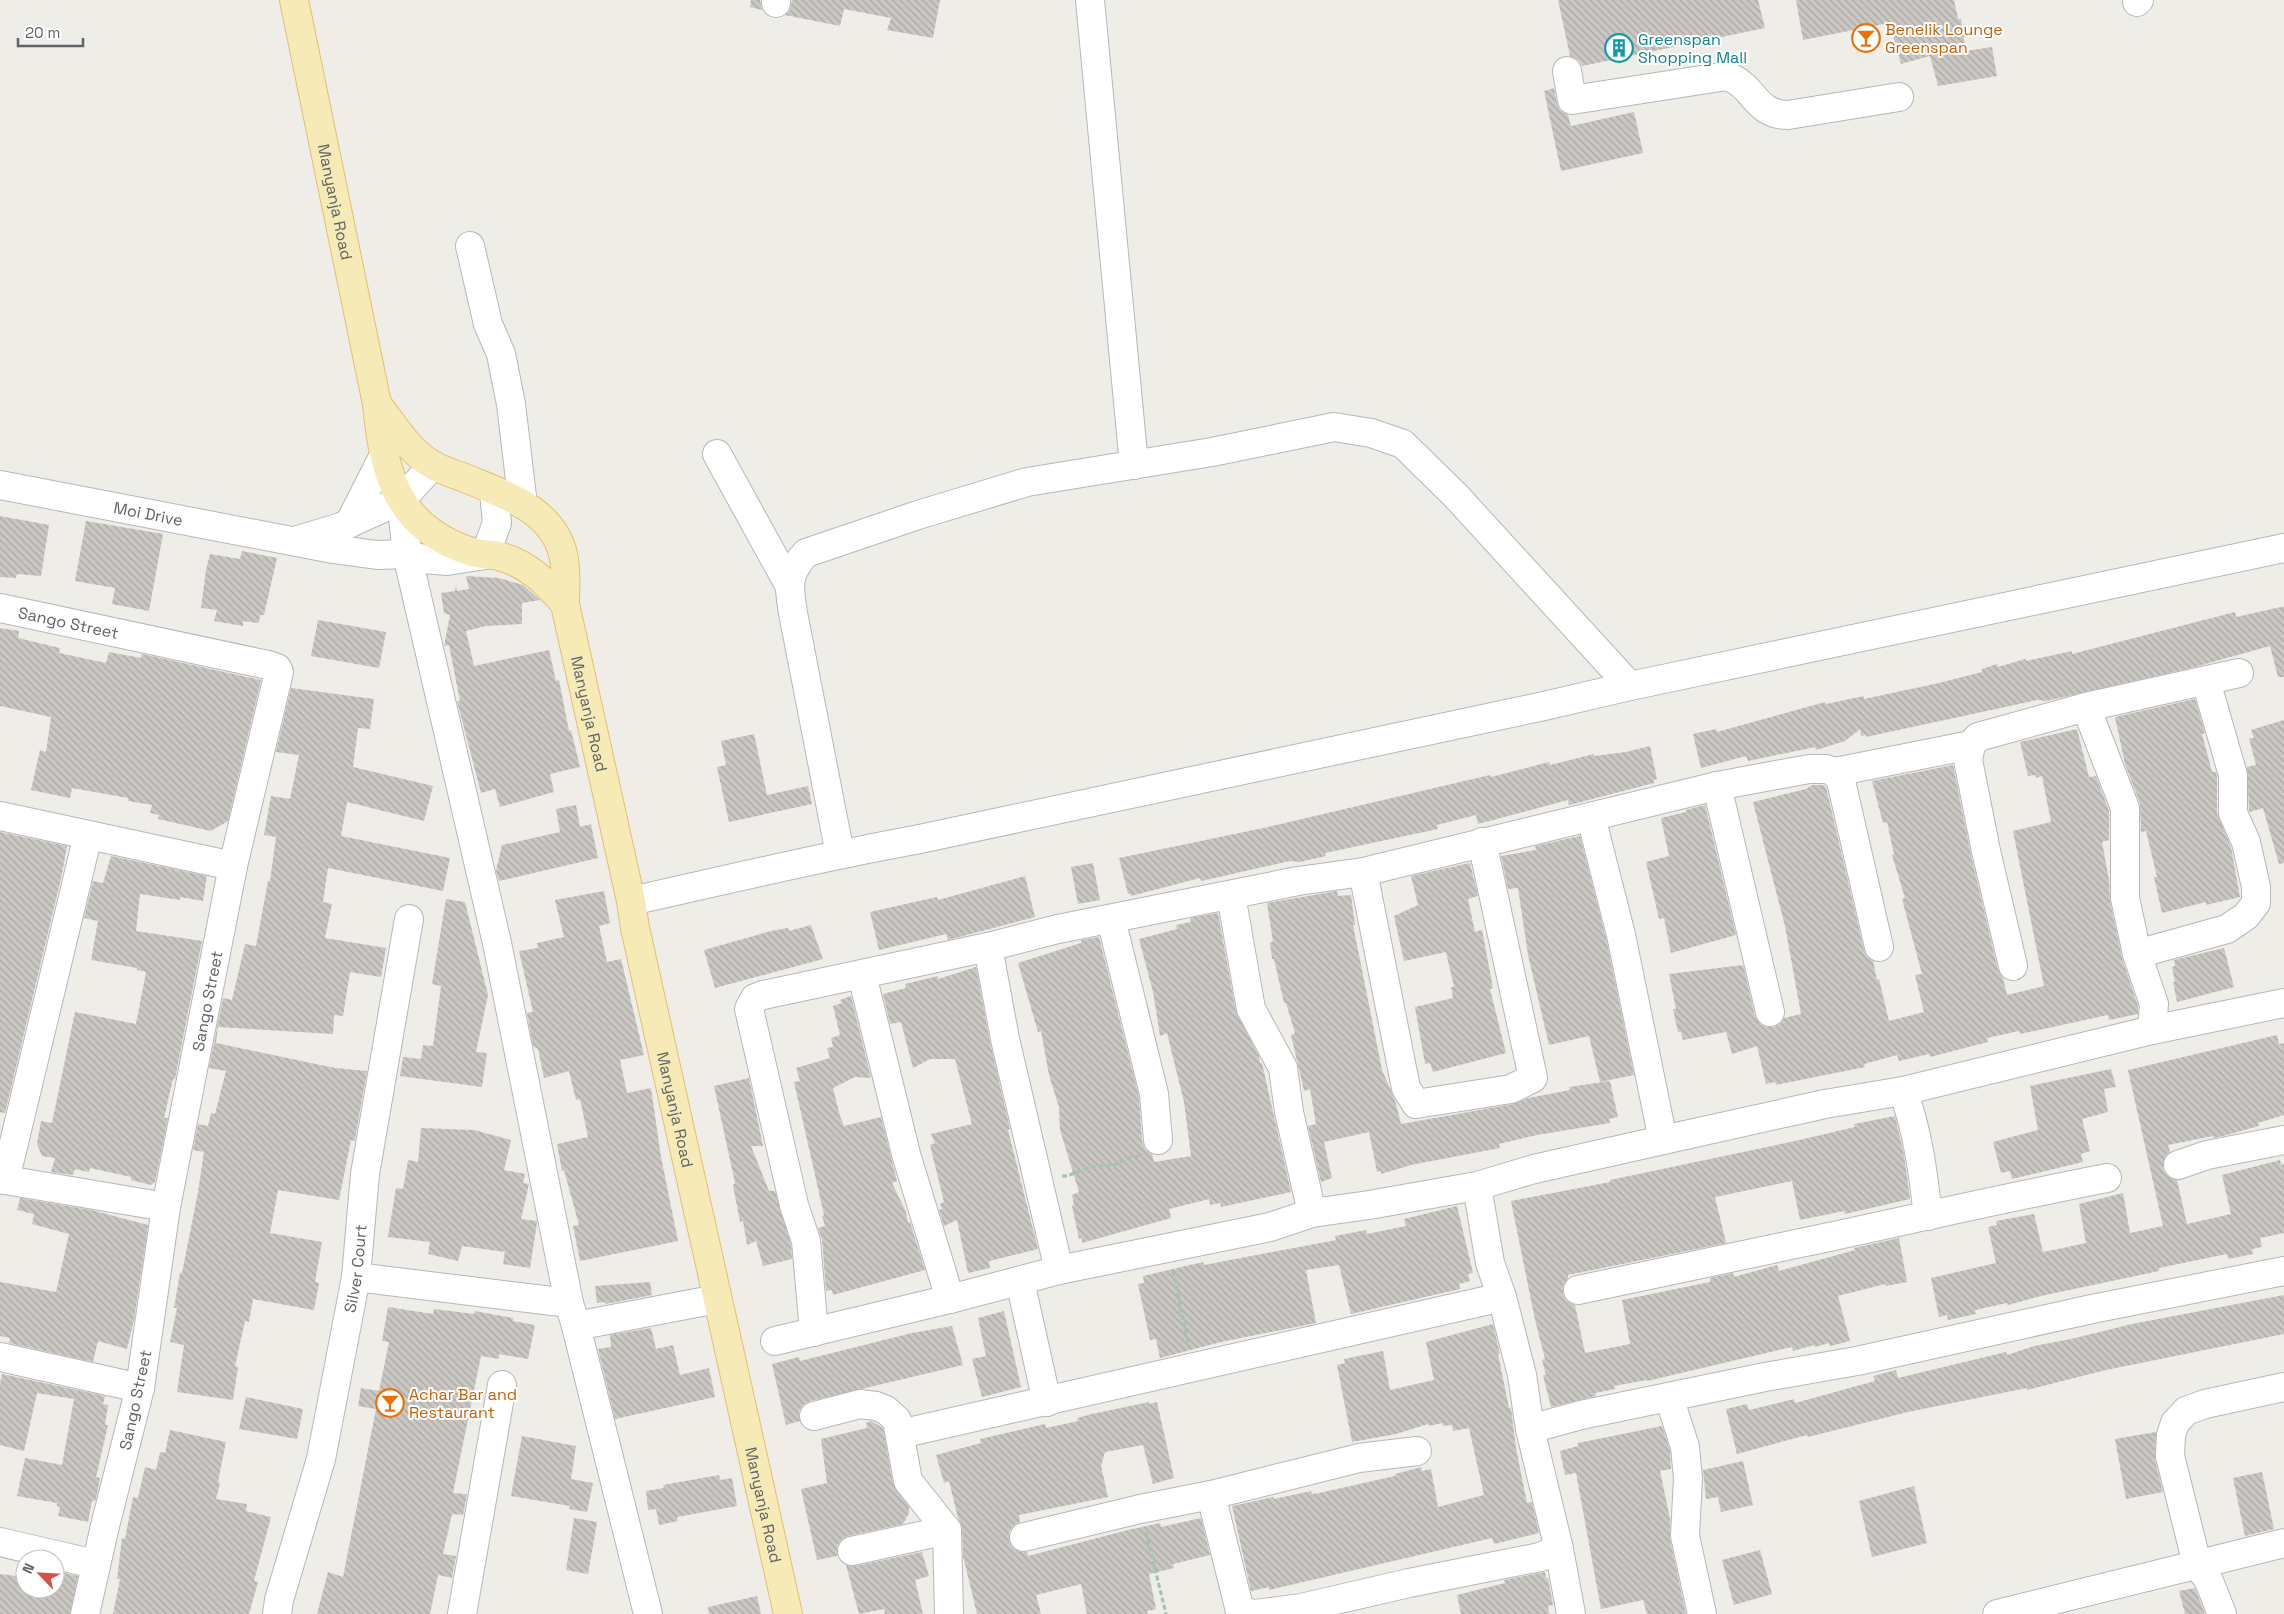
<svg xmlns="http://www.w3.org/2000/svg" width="2284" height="1614" font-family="'Space Grotesk',sans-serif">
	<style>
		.building { fill: url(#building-back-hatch) }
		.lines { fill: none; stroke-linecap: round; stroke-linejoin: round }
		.minor-casing { stroke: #b5b7ba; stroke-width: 30 }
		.major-casing { stroke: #e2bf6f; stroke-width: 30 }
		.path { stroke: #a1c4ab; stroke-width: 3; stroke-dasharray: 5 2.5; stroke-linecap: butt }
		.minor { stroke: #fff; stroke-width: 28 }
		.major { stroke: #f6eab6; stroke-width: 28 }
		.labels { text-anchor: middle; stroke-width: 4; stroke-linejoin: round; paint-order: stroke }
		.food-label { font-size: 16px; fill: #c56008; stroke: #fff; text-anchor: start }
		.culture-label { font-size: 16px; fill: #0d838f; stroke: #fff; text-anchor: start }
		.street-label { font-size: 16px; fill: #5f6266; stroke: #fff }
	</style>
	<defs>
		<pattern id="building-back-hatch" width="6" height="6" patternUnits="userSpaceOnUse" patternTransform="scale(1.25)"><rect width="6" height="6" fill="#cbc8c4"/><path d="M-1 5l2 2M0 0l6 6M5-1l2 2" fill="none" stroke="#a8a6a3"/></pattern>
	</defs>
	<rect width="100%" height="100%" fill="#efede8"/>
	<path class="building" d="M751,0H760L762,10L750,7Z
		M792,0H940L933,38L887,30L891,18L844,9L840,26L785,15L790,10Z
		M1558,0H1758L1765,28L1582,66L1579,61L1570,56Z
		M1796,0H1954L1958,19H1961L1966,51L1992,47L1997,76L1938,86L1930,56L1901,64L1889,23L1803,40Z
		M1554,88L1557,103L1560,110L1568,115L1571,126L1634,112L1643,153L1561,171L1544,91Z
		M0,516L49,525L41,576L17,574L16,578L0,577Z
		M86,521L163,534L149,611L112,604L115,588L75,581Z
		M242,551L277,558L264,615H260L259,623L243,621V626L214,621L217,610L201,608L206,570L210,554L240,559Z
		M466,576L499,578L523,585L540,600L522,603V624L486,626L466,631L474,666L549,650L556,681L559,680L569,731L571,730L580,767L550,774L554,792L500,807L495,789L481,793L457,701H460L449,645L444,646L450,615L444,613L441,593L455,591L456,586L457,591L469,589Z
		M2281,607H2284V677H2278L2270,646L2191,668L2046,701L2037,700L1866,737V735L1861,736L1860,729L1845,741L1816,750L1815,747L1748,761L1746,756L1701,768L1693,734L1716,729L1717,732L1825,702L1826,704L1864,696V699L1939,683L1982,672V669L1997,664L1998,667L2025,659L2026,661L2072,651V654L2235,612L2236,617Z
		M318,620L386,632L379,668L311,656Z
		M0,628L19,631L18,638L60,648L59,653L106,663L109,652L141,658L142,654L261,680L228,821L211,831L158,819L159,815L150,813L152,805L128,801V798L72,788L70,798L31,790L40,750L46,752L51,717L0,706Z
		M291,688L374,699L370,729L358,728L353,767L433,786L424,821L347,802L341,836L450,858L443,891L328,868L323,902L332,904L325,938L386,948L381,977L350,972L343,1016L334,1015L333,1034L218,1027L216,1043L335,1068L367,1071L355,1139V1141L351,1140L339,1200L278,1190L270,1233L322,1242L315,1282L319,1283L314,1310L253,1299L249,1322L245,1321L235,1366L238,1367L233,1400L177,1392L184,1345L170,1342L177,1308H174L180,1273H182L198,1192L204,1152L193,1150L198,1124L208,1126L211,1113L215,1114L226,1071L209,1068L223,998L232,1000L245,944L256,946L268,881H270L276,837L264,835L271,796L290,799L299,755L276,752Z
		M2195,699L2205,733L2202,734L2212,772H2216L2217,777V813L2231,847L2240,897L2206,905V902L2162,913L2154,877H2157L2146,831L2141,832L2140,803L2125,764L2115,717Z
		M2284,720V863L2279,864L2263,808L2250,812L2249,810L2247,767L2256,765L2249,738H2254L2251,730Z
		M2077,729L2089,777L2096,776L2109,811V840L2102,842L2109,880L2110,901L2122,958L2138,1006V1014L2109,1020L2108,1015L2020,1034L2019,1031L1987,1038L1988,1042L1930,1057L1929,1054L1899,1061L1897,1055L1864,1064L1865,1067L1776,1085L1775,1082L1766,1084L1757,1046L1732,1054L1726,1032L1683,1040L1681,1032H1678L1673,1009H1676L1669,974L1743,965L1755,1016L1760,1024L1766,1027H1774L1780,1024L1784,1018L1801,1014L1785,926L1753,802L1806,789L1812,785H1823L1826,787L1864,950L1867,957L1873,961L1877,980L1879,979L1889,1021L1924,1012L1915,975L1922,974L1902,899L1905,898L1892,855L1894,854L1887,822L1883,823L1872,781L1953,765L1971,855L1998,970L2003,978L2007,995L2044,986L2013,831L2051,822L2042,776L2036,778V775L2028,776L2020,742Z
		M754,734L767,795L808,786L812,804L729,822L717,767L726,765L721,741Z
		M1650,746L1657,779L1654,780V783L1569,805L1568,800L1478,824L1476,815L1437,825L1438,829L1325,853L1326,856L1300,862L1290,861L1201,881L1200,878L1131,896V894H1128L1119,858L1268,827L1490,775L1491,777L1549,762L1550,765L1594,754V756L1626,752Z
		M576,805L580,827L591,824L598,858L499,881L496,871L502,845L560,832L556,809Z
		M1705,805L1736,935L1671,953L1664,918L1659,919L1646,862L1669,856L1661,818L1686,812V810Z
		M0,832L67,846L62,874L5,1113L0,1112Z
		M1580,836L1606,938L1634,1075L1600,1082L1589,1036L1549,1045L1528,955L1518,888L1508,889L1501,856L1536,850L1535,846Z
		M111,856L207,876L203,901L180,897V900L140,894L136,931L202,941L175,1079H173L164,1118H168L155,1182L151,1185L131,1180V1177L90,1168L89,1172L75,1169L73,1175L51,1172L55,1158L42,1156L37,1144L41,1121L52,1123L75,1012L136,1024L146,972L137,970V968L91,960L98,921L84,918L93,881L103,883Z
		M1093,863L1100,900L1078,904L1071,867Z
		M1470,863L1478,896L1468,899L1475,932L1482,930L1493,988L1490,989L1506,1053L1433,1072L1430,1063L1425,1064L1415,1007L1453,998L1451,987H1454L1446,952L1404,961L1394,916L1418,905L1411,876Z
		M1025,876L1035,917L948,940L946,934L879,950L870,912L937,897L938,900Z
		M604,891L610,923L599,926L607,962L621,959L644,1055L620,1060L627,1093L651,1088L661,1157L678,1241L580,1261L573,1226L579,1225L564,1170L562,1171L557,1144L588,1137L580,1099L576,1100L569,1071L544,1078L538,1049L533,1046L527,1013L533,1012L519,951L538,948L537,943L564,937L555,900Z
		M1337,891L1338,896L1351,895L1355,925H1353L1382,1070L1395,1100L1401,1124L1513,1104L1528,1098L1570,1090L1569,1087L1610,1081L1618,1117L1609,1119L1610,1123L1537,1135L1499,1144L1500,1148L1411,1165L1381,1174V1171L1377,1172L1369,1132L1324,1142L1332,1178L1321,1182L1308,1126L1316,1124L1310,1089L1304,1091L1291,1035L1295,1033L1286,1003H1284L1274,959H1272L1270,942H1273L1267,903Z
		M446,899L465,902L488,995L476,1052L487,1053L482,1087L400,1076L403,1057L421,1059L423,1045L433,1046L441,986L432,984Z
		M1218,913L1236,1012L1259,1056L1260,1063H1262L1291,1192L1221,1207L1220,1203L1210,1205L1209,1199L1169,1209L1171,1218L1082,1243V1238L1079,1239L1072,1206L1074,1205L1072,1195L1079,1192L1060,1130L1059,1107L1049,1075L1041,1031L1038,1032L1018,963L1081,943V940L1099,937L1139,1097L1142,1141L1145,1149L1152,1154L1154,1162L1191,1156L1184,1102L1167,1033L1160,1036L1153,992L1139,939L1177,929L1176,925L1191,922L1190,918Z
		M811,925L823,959L715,988L704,950L771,931L788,928L789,931Z
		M2224,948L2234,987L2177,1002L2173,982H2175L2172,967L2175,966L2174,960Z
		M976,967L990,1042L1010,1129L1008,1130L1038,1249L989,1261L990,1268L968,1273L957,1220L944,1226L939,1210L942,1209L940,1204L944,1202L930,1145L935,1143L931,1134L972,1124L955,1059H930L913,1068L901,1022L890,1024L883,994L906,988L905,984L938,976V979Z
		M851,996L871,1078L855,1077L833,1088L840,1116L844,1126L881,1117L897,1181L892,1183L906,1212L908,1223L910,1222L925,1270L833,1295L832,1290L826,1291L822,1239L818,1228L825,1226L822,1216L824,1215L794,1082L800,1081L796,1068L830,1058L827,1048L833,1047L831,1038L840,1035L833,1006L842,1003L840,1000Z
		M2277,1035L2279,1044L2284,1043V1115L2258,1123L2259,1126L2223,1136L2214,1138L2213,1136L2168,1145L2170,1152L2166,1155L2163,1163V1170L2167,1176L2177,1180L2187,1224L2231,1214L2222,1175L2280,1160L2281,1165L2284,1164V1233L2260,1238L2262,1247L2252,1249L2253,1254L2228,1259L2227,1254L2159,1268V1271L2041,1296L2008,1305L2007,1303L1975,1310L1976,1314L1948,1320L1947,1315L1939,1317L1931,1278L1996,1263L1988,1227L1997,1225L1996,1221L2034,1214L2043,1252L2063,1248L2086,1243L2079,1204L2123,1193L2130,1233L2163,1226L2128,1070Z
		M2111,1069L2116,1087L2104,1089L2108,1112L2082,1119L2090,1151L2081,1154L2083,1162L2012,1179L2010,1171L2001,1173L1993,1142L2038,1130L2030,1086Z
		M749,1078L763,1146H751L769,1191H775L791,1244L792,1259L763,1266L756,1241L747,1245L743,1221L740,1222L733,1185L735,1183L714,1086Z
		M1895,1116L1904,1155L1910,1199L1845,1214L1844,1211L1800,1220L1792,1181L1715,1197L1726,1243L1568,1275V1278L1563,1286V1294L1566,1300L1575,1305L1585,1353L1630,1344L1622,1300L1710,1282V1278L1733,1273L1734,1277L1777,1265L1779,1271L1855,1250L1854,1248L1899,1238L1907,1282L1886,1286L1885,1284L1838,1296L1850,1341L1830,1346L1829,1343L1815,1347L1814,1345L1793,1351L1792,1347L1647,1381V1380L1614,1386L1615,1389L1595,1393L1596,1396L1551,1407L1543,1375H1546L1542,1360L1545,1359L1535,1320L1511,1201L1605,1183L1610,1182V1180L1795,1141L1855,1127L1854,1124Z
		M421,1128L474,1130L511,1140L504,1170L525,1174L523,1183L529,1184L521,1219L537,1221V1223L530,1268L503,1264L505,1252L462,1246L458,1261L428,1254L430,1242L388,1237L396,1188L403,1189L408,1160L418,1162Z
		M20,1198L91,1210L148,1225L134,1320L127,1349L98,1341L93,1362L9,1343L10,1338L0,1336V1282L56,1292L69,1234L32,1224L34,1214L17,1210Z
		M1457,1206L1473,1273L1468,1274L1470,1281L1459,1284L1460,1289L1351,1314L1339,1265L1306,1270L1316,1323L1221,1342L1160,1358L1156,1339L1150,1340L1138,1284L1144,1283L1143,1276L1203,1262L1204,1265L1336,1240L1335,1236L1366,1230L1367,1234L1406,1226L1404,1219Z
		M650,1282L652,1295L606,1304L605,1302L597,1303L595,1286Z
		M2284,1295V1334L2106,1370L2027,1390V1388L1908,1412L1808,1437L1807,1435L1737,1454L1726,1409L1747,1404L1749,1410L1794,1399L1795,1403L1875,1381L1873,1376L1896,1370L1898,1378L2006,1352L2007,1355L2034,1346L2071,1339L2132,1324Z
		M388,1307L433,1314L434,1309L474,1314L475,1311L513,1318V1321L535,1325L528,1359L499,1354V1359L481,1356L453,1493L467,1494L463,1515L452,1514L443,1554L456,1556L452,1578L438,1575L430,1614H317L328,1572L343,1577L376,1409L358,1406L361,1388L379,1391L389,1342L382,1341Z
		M1004,1311L1021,1387L982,1397L972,1359L986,1356L978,1318Z
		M1493,1324L1500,1354H1498L1509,1408H1511L1516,1448L1527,1503L1532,1502L1539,1533L1494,1544L1492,1538L1269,1590V1587L1251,1591L1232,1506L1273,1497L1274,1499L1311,1491L1312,1494L1319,1493L1395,1476V1474L1421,1467L1422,1471L1431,1469L1438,1507L1484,1495L1469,1428L1453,1431L1452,1425L1443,1426L1442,1423L1429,1426L1428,1424L1396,1434L1352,1442L1337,1365L1345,1363L1344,1359L1383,1351L1390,1390L1434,1380L1426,1342Z
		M952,1326L963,1365L810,1401L803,1405L799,1411L800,1421L786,1425L772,1364L799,1357L800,1361L912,1333Z
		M651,1328L656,1349L673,1345L680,1375L709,1368L715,1397L615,1419L598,1349L611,1347L610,1335Z
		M2,1374L105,1396L103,1404L108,1405L105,1425H108L96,1477L100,1478L96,1499L95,1501H92L88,1522L58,1516L60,1507L57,1506V1503L17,1496L25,1458L62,1465L74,1399L37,1393L24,1451L0,1445V1384Z
		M246,1397L303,1409L297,1439L239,1429Z
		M1149,1402V1404L1157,1402L1174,1478L1153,1484L1143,1445L1105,1452L1101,1466L1108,1497L1019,1515L1020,1522L1014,1525L1009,1532V1541L1013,1548L1020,1552H1027L1028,1556L1128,1530L1160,1523L1161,1527L1201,1518L1210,1555L1173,1564L1174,1568L1149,1574L1156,1609L1147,1611L1148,1614H1087L1081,1584L1036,1595L1041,1614H977L963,1556L962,1526L958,1518L949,1481L944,1483L936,1455L981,1443L980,1439L1045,1424L1046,1428L1078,1421L1077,1418L1092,1414Z
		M871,1421L883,1428L893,1484L909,1507V1513L903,1524L848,1536L842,1539L837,1546V1556L817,1560L801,1489L827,1483L821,1439L867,1428L866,1423Z
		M1662,1426L1670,1450L1671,1469L1660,1471L1670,1519V1539L1686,1614H1647L1643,1600L1601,1609L1576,1473L1565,1475L1560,1451L1578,1446V1443Z
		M170,1430L226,1442L218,1482L220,1483L216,1499L247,1504L246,1511L271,1517L254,1581L258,1582L249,1614H113L120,1579H117L122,1538L125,1539L133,1497L138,1498L145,1467L156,1470L160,1452L165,1453Z
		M2156,1432L2155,1460L2163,1492L2126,1499L2115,1439Z
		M522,1436L576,1446L571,1479L593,1483L587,1512L569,1509L570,1506L511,1496Z
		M1743,1461L1753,1505L1721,1512L1718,1497L1706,1499L1703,1470Z
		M2262,1472L2274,1529L2245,1536L2233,1478Z
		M719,1475L720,1480L732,1478L737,1506L677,1517L678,1521L659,1525L656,1509L648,1510L646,1491L664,1488L663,1485Z
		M1914,1486L1927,1543L1872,1557L1859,1501Z
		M574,1518L597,1522L588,1574L566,1570Z
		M1760,1550L1772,1594L1734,1605L1722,1560Z
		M922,1552L929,1576L915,1580L923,1614H885L884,1609L859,1614L846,1565L855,1566Z
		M55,1571L78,1576L70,1614H0V1574L25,1577V1589H55Z
		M1545,1572L1546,1579L1548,1578L1553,1605L1548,1606L1549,1614H1461L1457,1595L1505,1583L1504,1580Z
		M2195,1588L2205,1614H2185L2179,1591Z
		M757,1596L761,1614H709L708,1607Z"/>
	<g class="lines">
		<defs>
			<g id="minor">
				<path d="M1090,0L1134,465"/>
				<path d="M2137,2L2139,0"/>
				<path d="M776,3V0"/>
				<path d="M1567,71L1572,100L1727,76C1755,86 1755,115 1788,115L1899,97"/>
				<path d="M470,246L488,324L501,354L511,404L523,505"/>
				<path d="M717,454L788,583"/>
				<path id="s1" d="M0,485L333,549L377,555L407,554L423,559L447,561L485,555L497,523L494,492"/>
				<path d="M401,500L407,554L497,943L569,1303L576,1326L648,1614"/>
				<path d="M349,524L384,455"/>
				<path d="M298,540L341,527L401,500L433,465"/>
				<path id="s2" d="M0,608L268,665L277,668L279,672L233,866L166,1207L140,1388L105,1526L85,1614"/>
				<path d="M2086,707L2125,808V898L2137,954L2154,1004L2152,1030"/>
				<path d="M1835,772L1971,745"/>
				<path d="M1717,786L1770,1012"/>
				<path d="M0,816L233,866"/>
				<path d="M1591,817L1621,935L1663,1140"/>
				<path d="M840,854L793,613C789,586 786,575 806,553L918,515L1027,482L1212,452L1334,427L1371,433L1403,444L1456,496L1630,686"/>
				<path d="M1363,872L1406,1088L1416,1104L1511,1089L1533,1078L1482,842"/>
				<path d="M1231,895L1251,1009L1283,1068L1289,1112L1312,1213"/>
				<path d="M631,901C726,880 820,857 915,840L1544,706L1630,686L2284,548"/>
				<path d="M1111,919L1154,1094L1158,1140"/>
				<path d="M988,947L1005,1039L1059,1270"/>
				<path d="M2137,954L2227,929L2246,916L2256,903V887L2246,842L2233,813V775L2206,681"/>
				<path d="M2013,966L1986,851L1968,760L1971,745L1978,737L2086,707L2239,673"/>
				<path d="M862,975L906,1154L950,1299"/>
				<path d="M1903,1091C1918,1132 1923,1172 1928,1216"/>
				<path d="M2178,1165L2207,1155L2284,1140"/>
				<path d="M0,1179L166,1207"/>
				<path d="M5,1180L88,835"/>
				<path d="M1477,1186L1490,1263L1502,1297L1522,1375L1530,1429L1559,1549L1571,1614"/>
				<path d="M356,1277L569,1303"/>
				<path d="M1020,1281L1047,1402"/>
				<path d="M1578,1290C1661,1272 1746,1255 1829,1237C1922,1217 2014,1196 2107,1178"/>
				<path d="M576,1326L717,1299"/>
				<path d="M814,1332L806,1241L794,1205L749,1009L755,998L763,995L988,947L1058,929L1298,881L1363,872L1717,786L1809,769H1826L1835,772L1841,781L1879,947"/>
				<path d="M775,1341L950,1299L1059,1270L1270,1227L1312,1213L1369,1205L1477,1186L1534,1169L1663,1140L1825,1104L1903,1091L2152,1030L2284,1003"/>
				<path d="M0,1357L140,1388"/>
				<path d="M1669,1397L1685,1447L1688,1478L1685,1536L1702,1614"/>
				<path d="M814,1416L860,1404L876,1406L886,1410L897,1420L908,1481L947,1530L949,1614"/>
				<path d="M1530,1429L1581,1415L1765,1377L1857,1361L2092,1309L2284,1271"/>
				<path d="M900,1434L1502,1297"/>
				<path d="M1211,1495L1240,1611L1254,1614"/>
				<path d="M1024,1537L1140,1509L1211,1495L1359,1458L1417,1451"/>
				<path d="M0,1542L95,1564"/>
				<path d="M852,1551L947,1530"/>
				<path id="s3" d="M277,1614L279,1600L321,1459L356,1277L365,1174L409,919"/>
				<path d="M462,1614L502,1385"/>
				<path d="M1255,1614L1301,1608L1409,1583L1540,1557L1559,1549"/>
				<path d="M1997,1614L2284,1543"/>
				<path d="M2222,1614L2209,1581L2197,1564L2170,1456L2171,1435L2175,1423L2186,1411L2205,1404L2284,1387"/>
			</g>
			<g id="major">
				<path id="s4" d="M294,0L377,404C384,475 397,528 472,552C481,555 490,554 498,556C528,563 546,583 565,604"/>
				<path id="s5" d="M377,404C394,425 409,452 433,465C443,471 454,474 465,478C503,494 552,509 563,554C567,570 565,588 565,604L631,901L635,928L788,1614"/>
			</g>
		</defs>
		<use href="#minor" class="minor-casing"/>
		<use href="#major" class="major-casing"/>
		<path class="path" d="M1062,1176H1067L1090,1167L1114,1165L1128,1158L1142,1156
			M1173,1271L1188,1343
			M1146,1532L1166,1614"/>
		<use href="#minor" class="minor"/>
		<use href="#major" class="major"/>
	</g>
	<defs>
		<symbol id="bar-ring" viewBox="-11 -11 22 22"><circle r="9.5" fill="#fff" stroke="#e8710a" stroke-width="1.5"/><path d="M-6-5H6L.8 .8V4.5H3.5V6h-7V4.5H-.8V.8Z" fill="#e8710a"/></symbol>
		<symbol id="building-ring" viewBox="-11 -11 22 22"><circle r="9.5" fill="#fff" stroke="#0f9aa8" stroke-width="1.5"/><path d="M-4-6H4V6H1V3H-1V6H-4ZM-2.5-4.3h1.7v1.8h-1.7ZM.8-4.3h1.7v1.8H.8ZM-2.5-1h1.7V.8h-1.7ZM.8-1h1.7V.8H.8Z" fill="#0f9aa8"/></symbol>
	</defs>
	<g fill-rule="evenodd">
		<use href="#bar-ring" x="1850" y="22" width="32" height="32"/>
		<use href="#building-ring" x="1603" y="32" width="32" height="32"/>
		<use href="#bar-ring" x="374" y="1387" width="32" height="32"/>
	</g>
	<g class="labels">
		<g class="food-label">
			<text x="1885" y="35">Benelik Lounge<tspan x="1885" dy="18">Greenspan</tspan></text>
			<text x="409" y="1400">Achar Bar and<tspan x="409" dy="18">Restaurant</tspan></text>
		</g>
		<g class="culture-label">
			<text x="1638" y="45">Greenspan<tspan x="1638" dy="18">Shopping Mall</tspan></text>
		</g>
		<g class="street-label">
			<text dy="6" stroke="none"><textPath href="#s4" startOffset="206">Manyanja Road</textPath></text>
			<text dy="6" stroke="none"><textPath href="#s1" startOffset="151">Moi Drive</textPath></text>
			<text dy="6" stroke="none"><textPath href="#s2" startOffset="70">Sango Street</textPath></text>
			<text dy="6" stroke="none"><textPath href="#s5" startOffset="410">Manyanja Road</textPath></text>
			<text transform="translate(207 1001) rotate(-79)" y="6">Sango Street</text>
			<text dy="6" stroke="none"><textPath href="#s5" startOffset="815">Manyanja Road</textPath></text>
			<text dy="6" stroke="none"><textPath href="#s3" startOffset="355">Silver Court</textPath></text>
			<text transform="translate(135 1400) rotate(-78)" y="6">Sango Street</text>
			<text dy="6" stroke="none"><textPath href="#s5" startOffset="1220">Manyanja Road</textPath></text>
		</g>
	</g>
	<g transform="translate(40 1574) rotate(295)"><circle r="24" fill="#ffffff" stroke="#bfc0c2"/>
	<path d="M0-4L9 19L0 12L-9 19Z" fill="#d64f48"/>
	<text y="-8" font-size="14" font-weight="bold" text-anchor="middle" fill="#5f6266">N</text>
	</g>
	<path d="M18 38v8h65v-8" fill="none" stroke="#5f6266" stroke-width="2.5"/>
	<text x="25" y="38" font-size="15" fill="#5f6266" stroke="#ffffff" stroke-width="4" paint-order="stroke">20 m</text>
</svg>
